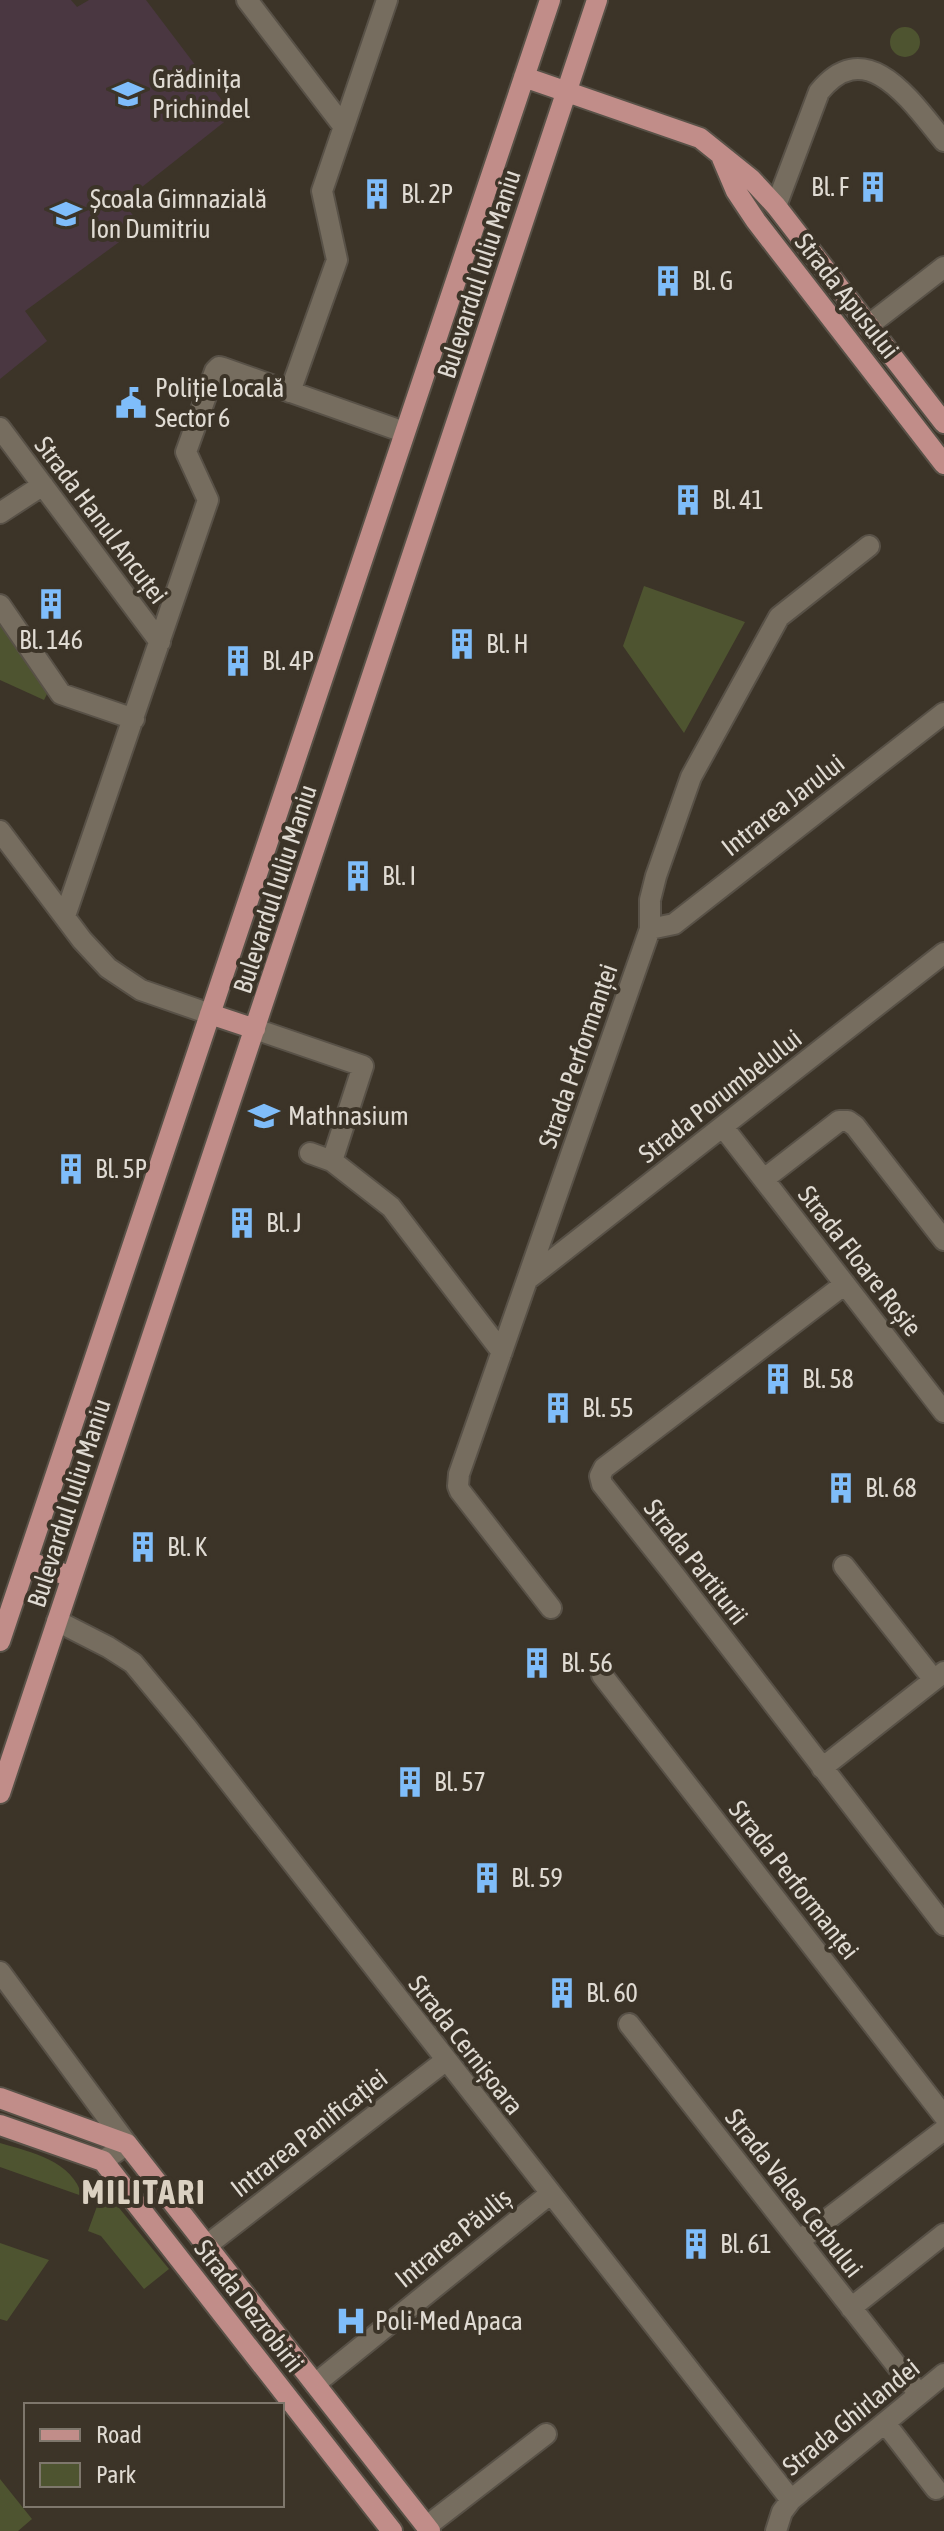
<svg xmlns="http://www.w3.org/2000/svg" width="944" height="2531" font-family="'Asap Condensed',sans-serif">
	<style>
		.education { fill: #4a3741 }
		.green { fill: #4e5430 }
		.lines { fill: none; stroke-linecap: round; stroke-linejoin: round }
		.minor-casing { stroke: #585147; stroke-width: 24 }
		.major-casing { stroke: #585147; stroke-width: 24 }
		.minor { stroke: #766d5f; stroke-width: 20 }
		.major { stroke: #c18d89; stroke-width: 20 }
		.labels { text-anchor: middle; stroke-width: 8; stroke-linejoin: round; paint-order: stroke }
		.poi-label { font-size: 26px; fill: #e0dbd3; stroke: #3c3428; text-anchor: start }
		.street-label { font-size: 26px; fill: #e0dbd3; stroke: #3c3428 }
		.district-label { font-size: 34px; font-weight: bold; letter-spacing: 2px; fill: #dbd1c2; stroke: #3c3428 }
	</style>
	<rect width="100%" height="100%" fill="#3c3428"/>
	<path class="education" d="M0,0H71L77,7L89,0H146L233,115L123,202L141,226L25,311L47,341L0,379Z"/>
	<path class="green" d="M890 42a15 15 0 1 1 30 0a15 15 0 1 1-30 0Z
		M644,586L745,622L684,733L623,646Z
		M0,605L53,682L44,700L0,680Z
		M0,2143C31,2152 73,2161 82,2196L0,2167Z
		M100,2198L115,2203L169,2269L144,2289L101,2236L88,2231Z
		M0,2243L49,2260L7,2321L0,2319Z
		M0,2479L32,2519L18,2531H0Z"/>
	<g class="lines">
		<defs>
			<path id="minor" d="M247,0L344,127
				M776,206L819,92C867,32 913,104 944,141
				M869,325L944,267
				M290,392L337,260L322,191L387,0
				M0,428L160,642
				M0,513L43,485
				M0,605L61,694L134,719
				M0,831L82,940L108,968L141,990L210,1014
				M65,916L208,500L186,452L215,371L219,367L223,368L404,432
				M650,929L674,924L944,713
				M255,1029L363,1066L332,1161
				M723,1127L944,1412
				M310,1153L332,1161L391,1207L502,1352
				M764,1179L839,1121H848L855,1126L944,1240
				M528,1279L944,953
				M845,1284L604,1468L600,1476L602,1484L672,1572L944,1925
				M844,1566L934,1680
				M551,1608L460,1491L458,1486L459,1474L650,929V900L656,876L691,777L779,617L869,546
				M57,1621L108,1647L133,1663L187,1728L791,2500L782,2512L776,2531
				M602,1675L944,2116
				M822,1768L944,1672
				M0,1972L127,2144L103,2161
				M629,2024L919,2394
				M799,2241L944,2130
				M206,2246L445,2061
				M851,2308L944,2234
				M315,2384L550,2194
				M885,2423L936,2489
				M791,2500L944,2374
				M427,2526L546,2434"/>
			<path id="major" d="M524,77L700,138L751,179L776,206L944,423
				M722,158L736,191L756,221L944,464
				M210,1014L255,1029
				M27,1561L72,1577
				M0,1641L550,0
				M0,1793L597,0
				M0,2098L127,2144L430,2531
				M0,2125L103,2161L392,2531"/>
		</defs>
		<use href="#minor" class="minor-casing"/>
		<use href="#major" class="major-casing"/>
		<use href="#minor" class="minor"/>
		<use href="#major" class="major"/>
	</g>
	<defs>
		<symbol id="school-bare" viewBox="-9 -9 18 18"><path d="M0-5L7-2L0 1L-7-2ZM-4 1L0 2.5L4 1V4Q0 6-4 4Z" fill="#7fbdfa" stroke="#3c3428" stroke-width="2.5" paint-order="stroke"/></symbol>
		<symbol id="building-bare" viewBox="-9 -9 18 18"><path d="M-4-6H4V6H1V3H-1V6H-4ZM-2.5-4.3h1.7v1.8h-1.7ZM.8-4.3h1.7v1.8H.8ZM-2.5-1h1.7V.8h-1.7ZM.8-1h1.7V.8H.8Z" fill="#7fbdfa" stroke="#3c3428" stroke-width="2.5" paint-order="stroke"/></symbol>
		<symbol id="civic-bare" viewBox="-9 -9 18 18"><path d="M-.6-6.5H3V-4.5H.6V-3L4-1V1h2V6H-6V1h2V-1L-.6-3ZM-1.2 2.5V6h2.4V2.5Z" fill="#7fbdfa" stroke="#3c3428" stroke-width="2.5" paint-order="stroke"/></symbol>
		<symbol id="hospital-bare" viewBox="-9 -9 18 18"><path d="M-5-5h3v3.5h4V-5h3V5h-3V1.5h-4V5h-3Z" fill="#7fbdfa" stroke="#3c3428" stroke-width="2.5" paint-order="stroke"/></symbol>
	</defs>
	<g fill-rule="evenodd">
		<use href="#school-bare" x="106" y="72" width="44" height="44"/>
		<use href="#building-bare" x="851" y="165" width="44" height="44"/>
		<use href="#building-bare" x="355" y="172" width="44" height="44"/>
		<use href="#school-bare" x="44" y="192" width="44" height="44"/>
		<use href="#building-bare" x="646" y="259" width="44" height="44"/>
		<use href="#civic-bare" x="109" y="381" width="44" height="44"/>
		<use href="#building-bare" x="666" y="478" width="44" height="44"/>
		<use href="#building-bare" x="29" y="582" width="44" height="44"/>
		<use href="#building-bare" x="440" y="622" width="44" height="44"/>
		<use href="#building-bare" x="216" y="639" width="44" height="44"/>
		<use href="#building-bare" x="336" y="854" width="44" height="44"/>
		<use href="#school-bare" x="242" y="1094" width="44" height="44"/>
		<use href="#building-bare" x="49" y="1147" width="44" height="44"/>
		<use href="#building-bare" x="220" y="1201" width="44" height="44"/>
		<use href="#building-bare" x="756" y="1357" width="44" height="44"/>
		<use href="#building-bare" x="536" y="1386" width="44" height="44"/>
		<use href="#building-bare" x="819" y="1466" width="44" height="44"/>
		<use href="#building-bare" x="121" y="1525" width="44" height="44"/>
		<use href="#building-bare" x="515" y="1641" width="44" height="44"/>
		<use href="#building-bare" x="388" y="1760" width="44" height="44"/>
		<use href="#building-bare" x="465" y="1856" width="44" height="44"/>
		<use href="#building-bare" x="540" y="1971" width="44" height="44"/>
		<use href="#building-bare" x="674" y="2222" width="44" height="44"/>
		<use href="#hospital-bare" x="329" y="2299" width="44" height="44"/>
	</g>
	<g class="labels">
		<g class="poi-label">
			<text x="152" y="88">Grădinița<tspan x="152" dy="30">Prichindel</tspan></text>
			<text x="849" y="196" text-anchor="end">Bl. F</text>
			<text x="401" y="203">Bl. 2P</text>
			<text x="90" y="208">Școala Gimnazială<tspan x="90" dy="30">Ion Dumitriu</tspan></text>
			<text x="692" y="290">Bl. G</text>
			<text x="155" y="397">Poliție Locală<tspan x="155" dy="30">Sector 6</tspan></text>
			<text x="712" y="509">Bl. 41</text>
			<text x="51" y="649" text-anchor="middle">Bl. 146</text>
			<text x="486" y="653">Bl. H</text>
			<text x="262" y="670">Bl. 4P</text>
			<text x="382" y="885">Bl. I</text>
			<text x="288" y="1125">Mathnasium</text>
			<text x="95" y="1178">Bl. 5P</text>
			<text x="266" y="1232">Bl. J</text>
			<text x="802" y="1388">Bl. 58</text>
			<text x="582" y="1417">Bl. 55</text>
			<text x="865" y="1497">Bl. 68</text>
			<text x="167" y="1556">Bl. K</text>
			<text x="561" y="1672">Bl. 56</text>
			<text x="434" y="1791">Bl. 57</text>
			<text x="511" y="1887">Bl. 59</text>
			<text x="586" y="2002">Bl. 60</text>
			<text x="720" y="2253">Bl. 61</text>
			<text x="375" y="2330">Poli-Med Apaca</text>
		</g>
		<g class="street-label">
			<text transform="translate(479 274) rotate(-72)" y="9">Bulevardul Iuliu Maniu</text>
			<text transform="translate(847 296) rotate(52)" y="9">Strada Apusului</text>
			<text transform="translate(101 520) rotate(53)" y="9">Strada Hanul Ancuței</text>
			<text transform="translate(783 805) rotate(-38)" y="9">Intrarea Jarului</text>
			<text transform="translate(275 889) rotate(-72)" y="9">Bulevardul Iuliu Maniu</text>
			<text transform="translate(578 1056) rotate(-71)" y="9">Strada Performanței</text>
			<text transform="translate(720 1096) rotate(-38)" y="9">Strada Porumbelului</text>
			<text transform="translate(860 1261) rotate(52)" y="9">Strada Floare Roșie</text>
			<text transform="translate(69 1503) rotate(-72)" y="9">Bulevardul Iuliu Maniu</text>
			<text transform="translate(696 1562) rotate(52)" y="9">Strada Partiturii</text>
			<text transform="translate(794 1880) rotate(52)" y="9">Strada Performanței</text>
			<text transform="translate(466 2045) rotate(52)" y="9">Strada Cernișoara</text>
			<text transform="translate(309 2133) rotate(-38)" y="9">Intrarea Panificației</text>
			<text transform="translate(794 2193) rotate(52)" y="9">Strada Valea Cerbului</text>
			<text transform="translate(453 2238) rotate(-39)" y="9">Intrarea Păuliș</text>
			<text transform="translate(249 2306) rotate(52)" y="9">Strada Dezrobirii</text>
			<text transform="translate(851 2417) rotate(-39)" y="9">Strada Ghirlandei</text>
		</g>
		<g class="district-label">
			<text x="144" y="2204">MILITARI</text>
		</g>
	</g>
	<rect x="24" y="2403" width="260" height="104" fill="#3c3428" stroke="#7e776c" stroke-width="2"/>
	<rect x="40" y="2429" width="40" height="12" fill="#c18d89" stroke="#7e776c" stroke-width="2"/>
	<text x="96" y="2443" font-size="24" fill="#e0dbd3">Road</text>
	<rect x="40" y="2463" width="40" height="24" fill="#4e5430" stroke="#7e776c" stroke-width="2"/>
	<text x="96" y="2483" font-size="24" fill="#e0dbd3">Park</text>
</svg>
